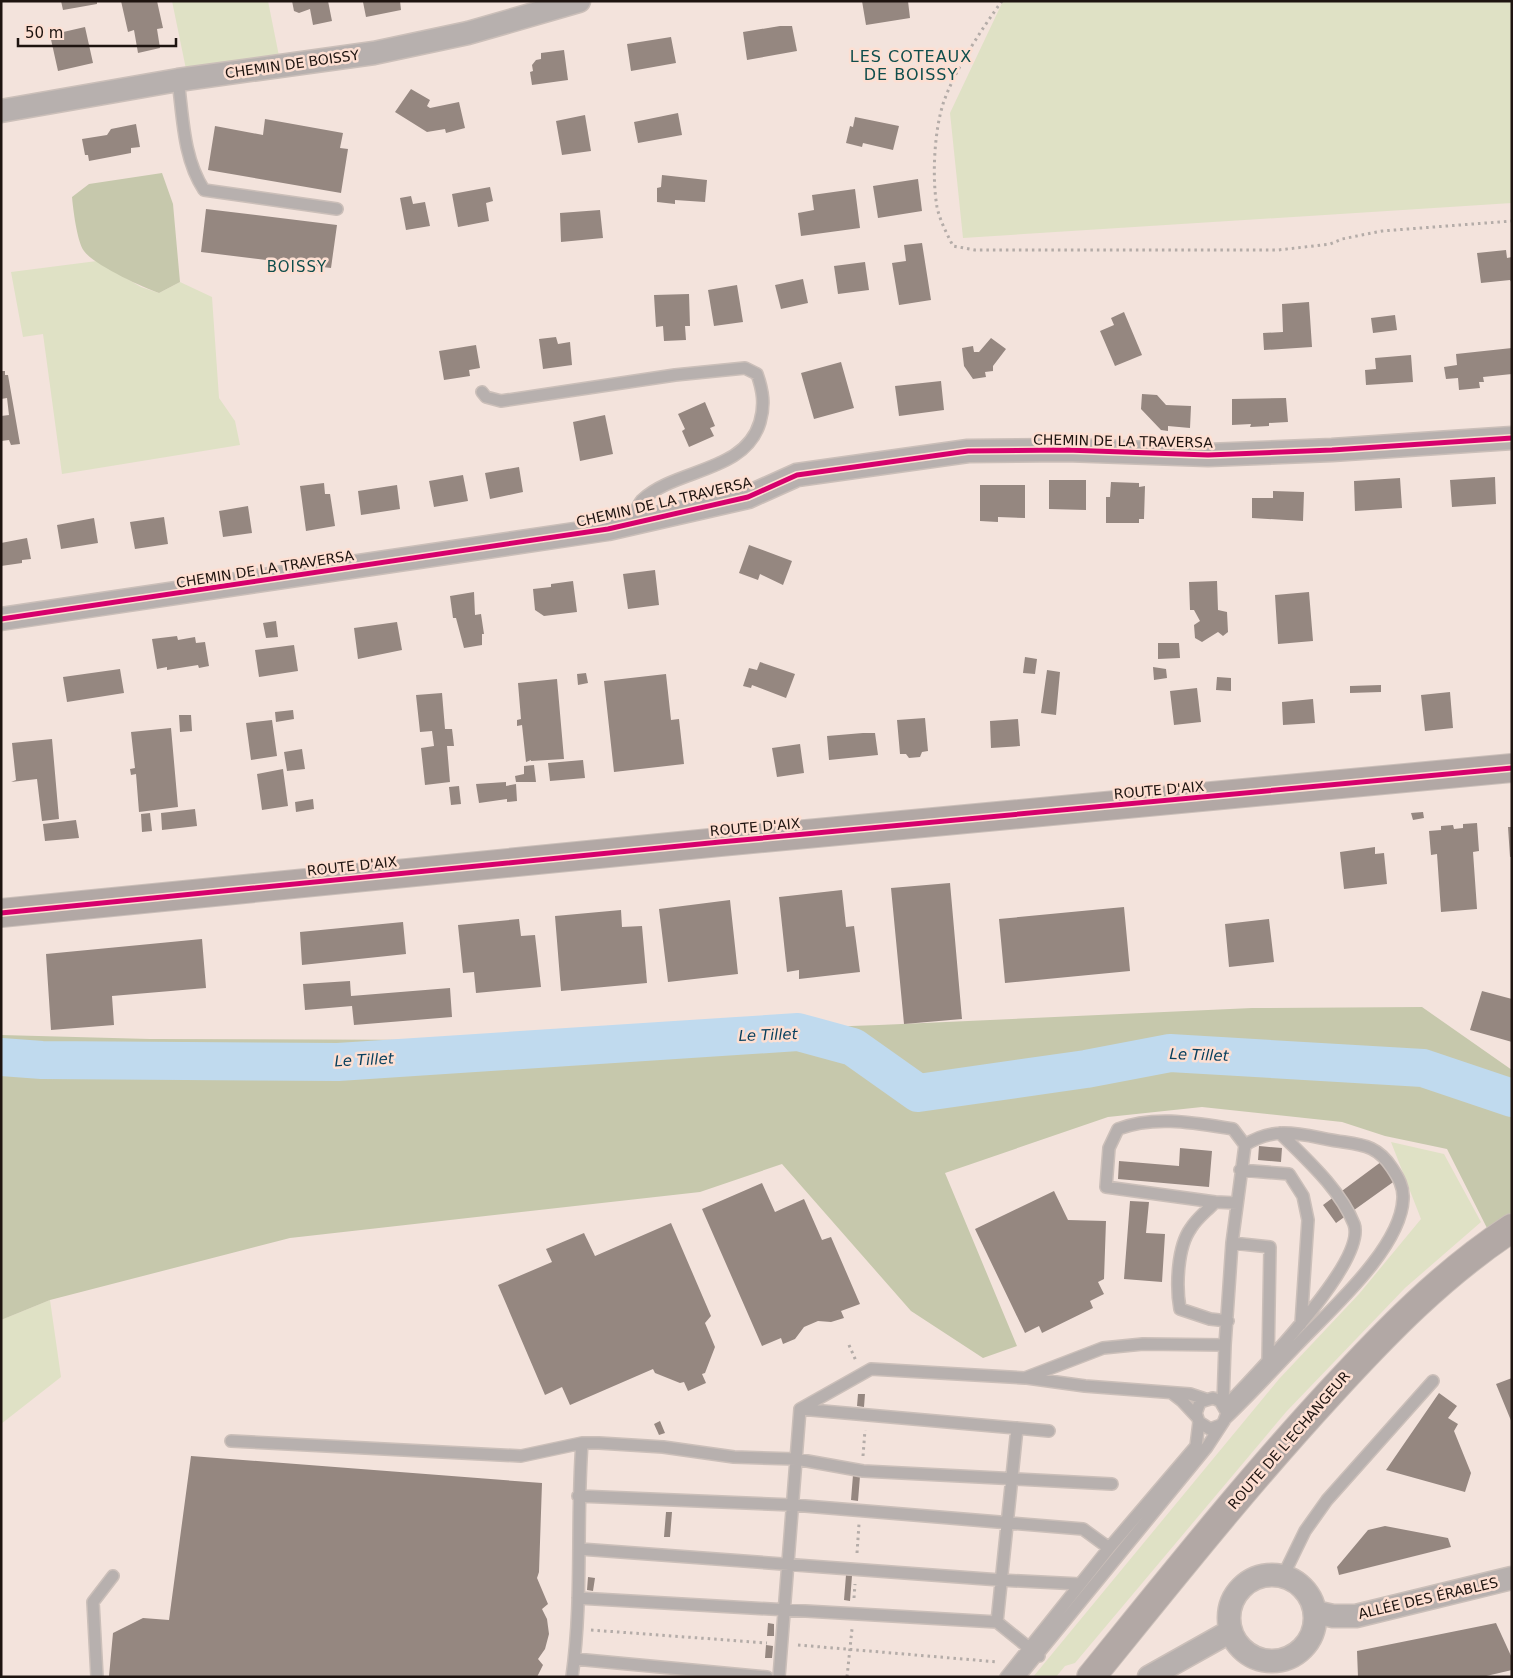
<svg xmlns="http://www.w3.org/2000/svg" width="1513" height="1678" font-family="'DejaVu Sans',sans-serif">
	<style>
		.green { fill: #dfe1c5 }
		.forest { fill: #c6c8ac }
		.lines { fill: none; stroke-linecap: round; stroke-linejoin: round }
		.river { stroke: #c0daee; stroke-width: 38 }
		.building { fill: #958780 }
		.lane-casing { stroke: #cbbfb9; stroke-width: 14 }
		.street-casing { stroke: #cbbfb9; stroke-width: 25 }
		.primary-casing { stroke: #cbbfb9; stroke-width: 30 }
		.path { stroke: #b4aca8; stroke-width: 3; stroke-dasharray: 2.5 4; stroke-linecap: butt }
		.lane { stroke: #b7b0ae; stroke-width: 11 }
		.street { stroke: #b7b0ae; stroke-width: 22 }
		.primary { stroke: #b2a8a5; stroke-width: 28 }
		.cycleway-casing { stroke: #fddfd2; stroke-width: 8 }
		.cycleway { stroke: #d6006c; stroke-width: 5 }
		.labels { text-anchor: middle; stroke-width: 5; stroke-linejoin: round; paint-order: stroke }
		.street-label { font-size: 14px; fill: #1e1410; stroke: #fddfd2 }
		.neighbourhood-label { font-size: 15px; letter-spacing: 1px; fill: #0f4e4d; stroke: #fddfd2 }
		.water-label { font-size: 15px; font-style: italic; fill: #08405e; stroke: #fddfd2 }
		.quarter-label { font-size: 16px; letter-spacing: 1px; fill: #0f4e4d; stroke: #fddfd2 }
	</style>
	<rect width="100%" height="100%" fill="#f3e3dc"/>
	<path class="green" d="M172,1H268L279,56L187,74Z
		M1003,1H1512V203L963,238L950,113Z
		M97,261L141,287L159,293L180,282L212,297L219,398L235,421L240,445L62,474L43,334L23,337L11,272Z
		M1391,1142L1444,1154L1481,1222L1405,1288L1286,1412L1075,1663L1065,1666L1056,1677H1033L1279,1379L1359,1294L1421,1219Z
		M50,1300L61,1377L1,1424V1320Z"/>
	<path class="forest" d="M162,173L173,204L180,282L159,293C142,287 94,265 84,251C77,242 73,208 72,197L89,184Z
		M1422,1007L1512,1070V1214L1488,1230L1447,1149L1385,1136L1342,1122L1202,1107L1108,1117L945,1173L1017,1346L983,1358L911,1311L782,1164L700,1192L290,1238L50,1300L1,1320V1035L150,1039L455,1040L879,1025L1252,1008Z"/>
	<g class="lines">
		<path class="river" d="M1,1057L42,1060L338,1062L798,1032L853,1047L918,1093L1086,1069L1170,1053L1423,1068L1512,1098"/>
	</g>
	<path class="building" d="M61,1H97V4L63,10Z
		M121,1H157L163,28L157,29L160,48L138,53L134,30L128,32Z
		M292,1H328L332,21L313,25L310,9L299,13L294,11Z
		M365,1H400L401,10L366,17L363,2Z
		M862,1H908L910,18L866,25Z
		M780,26H792L797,51L747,60L743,32Z
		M85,27L93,63L58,71L50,35Z
		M671,37L676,63L631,71L627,44Z
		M564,50L568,80L532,85L530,72L533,71L532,65L536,60L541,59V53Z
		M411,89L430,100L427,106L430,108L459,102L465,128L446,133L445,129L427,132L395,112Z
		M678,113L682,135L638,143L634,122Z
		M585,115L591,151L562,155L556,121Z
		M855,117L899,126L893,150L863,143L862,147L846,143L850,126L853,127Z
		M265,119L343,133L340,148L348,149L341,193L208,170L215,126L263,135Z
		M136,124L140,147L131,148V153L89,161L88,155H85L82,139L107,135L111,129Z
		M662,175L707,180L705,202L675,200V204L657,202V188L661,187Z
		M918,179L922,211L878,218L873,186Z
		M490,187L493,201L486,203L489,221L458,227L452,194Z
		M855,189L860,228L801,236L798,213L814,210L812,195Z
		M411,196L413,204L425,202L430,226L406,230L400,198Z
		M206,209L337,225L331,268L201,252Z
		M600,210L603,238L561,242L560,213Z
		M922,243L931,300L899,305L892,263L906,261L904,245Z
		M1506,250L1507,258L1512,257V283L1510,280L1481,283L1477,253Z
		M865,262L869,290L838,294L834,266Z
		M803,279L808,303L781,309L775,285Z
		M737,285L743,322L714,326L708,290Z
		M689,294L690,326H685L686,340L664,341L663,326L656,327L654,295Z
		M1309,302L1312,347L1264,350L1263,333L1283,332L1282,304Z
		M1124,312L1142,355L1115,366L1100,331L1114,325L1111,318Z
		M1395,315L1397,330L1373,333L1371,318Z
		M556,337L558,344L570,342L572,365L543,369L539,339Z
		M991,338L1006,349L993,366V371L985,372L986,377L973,379L964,366L962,348L973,346L974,352H979Z
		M476,345L480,368L469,370L470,376L444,380L439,351Z
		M1512,348V374L1483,377L1484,382H1479L1480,388L1459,390L1458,378L1446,379L1444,367L1457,365L1456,354Z
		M1411,355L1413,382L1366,385L1365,370L1376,369L1375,358Z
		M841,362L854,408L814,419L801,373Z
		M1,371H5V375H8L20,444L11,445L9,440L1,441V416L9,415L7,398L1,399Z
		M941,381L944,410L899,416L895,386Z
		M1142,394L1157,395L1166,405L1191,406L1190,428L1168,426V431L1161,430L1141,409Z
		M1286,398L1288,422L1269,423V426L1250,427L1251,424L1232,425V399Z
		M705,402L715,426L710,428L714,436L689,447L682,431L685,429L678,414Z
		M605,415L613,454L580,461L573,422Z
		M519,467L523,492L490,499L485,473Z
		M463,475L468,501L434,507L429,481Z
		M1495,477L1496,504L1452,507L1450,480Z
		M1400,478L1402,508L1355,511L1354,481Z
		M1049,480H1086V510L1049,509Z
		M1111,482L1139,483V487L1145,486L1144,519H1139V523H1106V497H1110Z
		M324,483L325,494H330L335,526L306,531L300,486Z
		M397,485L400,509L361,515L358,491Z
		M980,485H1025V518L998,517V522L980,521Z
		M1273,491L1304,492L1303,521L1252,518V498H1273Z
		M248,506L252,533L223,537L219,511Z
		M164,517L168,544L135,549L130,522Z
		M94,518L98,543L61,549L57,525Z
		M27,538L31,559L22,560V563L1,566V543Z
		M749,545L792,561L783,585L760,574L758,580L739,573Z
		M655,570L659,605L628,609L623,574Z
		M573,581L577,612L544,616L535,610L533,589L551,587V584Z
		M1217,581L1218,610L1227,612L1228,632L1223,636L1218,632L1202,642L1195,638L1194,625L1200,621L1194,610H1190L1189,582Z
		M474,592L475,615L481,614L484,634H482V645L464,648L456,618H453L450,596Z
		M1309,592L1313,641L1278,644L1275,595Z
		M276,621L278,637L266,638L263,623Z
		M397,622L402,650L358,659L354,628Z
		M177,636L178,640L195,637L196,643L205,642L209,666L199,668L198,665L167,670V667L157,669L152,639Z
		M1158,643H1179L1180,658L1158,659Z
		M294,645L298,671L259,677L255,650Z
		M1025,657L1037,659L1035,674L1023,673Z
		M760,662L795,674L786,698L752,685L751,688L743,686L749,668L757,670Z
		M1153,667L1166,669L1167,678L1154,680Z
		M120,669L124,693L67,702L63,677Z
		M1047,670L1060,672L1056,715L1041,713Z
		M586,673L588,683L578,685L577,674Z
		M666,674L671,720L679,719L684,764L614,772L604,681Z
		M1217,677L1231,678V691L1216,690Z
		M557,679L564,759L531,761V760L526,762L522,725L517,726V720L521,719L518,683Z
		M1381,685V692L1350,693V686Z
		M1197,688L1201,722L1174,725L1170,691Z
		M1450,692L1453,728L1425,731L1421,695Z
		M442,693L445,729H452L453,737L454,746H447L450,782L425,785L421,748L434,746L432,731L420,732L416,695Z
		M1313,699L1315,723L1283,725L1282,702Z
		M293,710L294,719L276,722L275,712Z
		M179,715H191L192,731L180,732Z
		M925,718L928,751L922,752L920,757L909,758L906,754H900L897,720Z
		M1018,719L1020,746L991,748L990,721Z
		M272,720L277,756L251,760L246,723Z
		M171,728L178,807L139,812L136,774L131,775L130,769L135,768L131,732Z
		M863,733H875L878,755L829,760L827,736Z
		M52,739L59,819L42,821L37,779L11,782L16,780L12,743Z
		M800,744L804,773L777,777L772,748Z
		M302,749L305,769L287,771L284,752Z
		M583,760L585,778L550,781L548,763Z
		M534,765L536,782H516L515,776L524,774V766Z
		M283,769L288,806L262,810L257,774Z
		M506,782V786L516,784L517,801L507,802V799L479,803L476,784Z
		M459,786L461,804L451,805L449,787Z
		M313,799L314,809L296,812L295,802Z
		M195,809L197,826L162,830L161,813Z
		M1423,812L1424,818L1413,820L1411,813Z
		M150,813L152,831L142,832L141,814Z
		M76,820L79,838L45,841L43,824Z
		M1477,823L1479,851L1473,852L1477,909L1441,912L1437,854L1431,855L1429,831L1441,830V826L1453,825L1454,829L1463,828V824Z
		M1508,827H1512V857H1510Z
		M1375,847V854L1384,853L1387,884L1344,889L1340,852Z
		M950,883L962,1019L904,1024L891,888Z
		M842,890L846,927L854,926L860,972L799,979V970L787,972L779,897Z
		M730,900L738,974L668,982L659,909Z
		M1124,907L1130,971L1005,983L999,919Z
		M621,910L622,927L642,926L647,983L561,991L555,916Z
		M519,919L521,936L535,935L541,987L476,993L474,972L463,973L458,925Z
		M1269,919L1274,962L1229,967L1225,924Z
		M403,922L406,954L302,965L300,932Z
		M202,939L206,988L112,996L114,1025L51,1030L46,954Z
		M350,981L351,996L450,988L452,1017L354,1025L352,1006L305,1010L303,984Z
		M1482,991L1512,999V1042L1470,1030Z
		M1259,1146L1282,1148L1281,1162L1258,1160Z
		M1180,1148L1212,1151L1209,1187L1118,1179L1119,1161L1179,1166Z
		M1389,1156L1403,1175L1336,1223L1323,1205Z
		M762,1183L775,1212L804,1199L822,1240L831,1237L860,1304L841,1311L844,1318L831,1322L818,1321L804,1327L795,1339L783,1344L781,1338L762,1346L702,1209Z
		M1054,1191L1068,1220L1106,1221L1104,1279L1098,1282L1104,1294L1090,1301L1093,1308L1042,1333L1039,1326L1025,1333L975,1229Z
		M1130,1201L1149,1202L1146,1233L1165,1234L1162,1282L1124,1279Z
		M671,1223L711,1316L705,1323L715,1347L705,1373L702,1374L706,1383L688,1391L684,1382L680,1383L655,1373L653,1369L570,1405L562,1387L545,1395L498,1285L552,1262L546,1249L584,1233L595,1256Z
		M1512,1378V1423L1496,1384Z
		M1439,1393L1457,1406L1448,1418L1458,1424L1454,1431L1471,1473L1465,1492L1386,1470Z
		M858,1394H865L864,1407L857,1406Z
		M660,1421L665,1433L659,1435L654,1424Z
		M191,1456L542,1483L539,1572L537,1578L548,1604L542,1609L547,1619L549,1634L545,1649L538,1659L543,1665L537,1677L109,1676L113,1633L143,1618L169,1620Z
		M853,1475L860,1476L858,1501L851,1500Z
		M666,1512H672L670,1537H664Z
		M1385,1526L1448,1538L1451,1547L1339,1575L1337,1567L1368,1530Z
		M846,1575L852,1576L850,1601L844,1600Z
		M588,1577L595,1578L593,1591L587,1590Z
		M768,1623L774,1624V1636H767Z
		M1496,1623L1512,1658V1670L1482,1677H1358L1357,1651Z
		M766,1645L773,1646L772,1658H765Z"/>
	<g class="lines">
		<defs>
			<path id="lane" d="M178,80C183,117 183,158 204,190L337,209
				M482,392L486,397L501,401L675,375L745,368L757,374C763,391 765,405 760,422C745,473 676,468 642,500C637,506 633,517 630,524
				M1240,1170L1289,1174L1303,1196L1308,1220L1301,1324
				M1215,1202L1106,1187L1109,1148L1118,1129C1155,1115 1195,1123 1233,1129L1245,1145
				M1232,1243L1270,1247L1268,1363
				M1228,1321L1210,1319L1180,1309C1176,1287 1177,1247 1191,1228C1197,1218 1207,1211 1215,1202L1237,1203
				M1027,1378L1085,1386L1190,1394L1205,1399
				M1173,1394L1182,1401L1196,1416
				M1223,1403L1225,1345
				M1225,1407C1252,1378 1368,1262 1354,1224C1340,1189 1306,1159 1280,1133
				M800,1409L871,1369L1025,1378L1103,1348L1143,1344L1225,1345L1232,1243L1245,1145C1279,1123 1307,1137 1344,1142C1366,1145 1379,1148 1392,1168C1398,1177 1404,1187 1403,1199C1401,1248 1330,1310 1298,1344C1274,1369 1251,1394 1226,1418
				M800,1409L1049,1431
				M231,1441L521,1456L582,1443H599L663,1447L734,1457L796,1459L863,1471L1112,1484
				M578,1496L793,1505L1083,1529L1109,1548
				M580,1549L1000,1580L1080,1584
				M1283,1576L1305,1531L1327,1500L1433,1381
				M578,1598L997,1622L1039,1656
				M997,1622L1017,1428
				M575,1659L767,1677
				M97,1677L93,1602L113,1576
				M572,1677C583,1599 576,1521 582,1443
				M779,1677L800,1409
				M1006,1677L1109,1548L1196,1446L1199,1422
				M1019,1677L1207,1447L1224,1421L1227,1413L1220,1401L1213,1398L1200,1402L1196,1413L1199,1422L1210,1429L1221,1425"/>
			<path id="street" d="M1,111L178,80L374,53L468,33L579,1
				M1,619L608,529L748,497L797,475L968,451L1066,450L1208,455L1332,450L1512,438
				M1229 1618a43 43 0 1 1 86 0a43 43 0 1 1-86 0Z
				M1315,1612L1333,1616H1356L1512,1578
				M1149,1677L1231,1631"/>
			<path id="primary" d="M1,913L720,842L1512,768
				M1091,1677C1169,1581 1246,1484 1330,1393C1386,1332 1442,1274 1512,1228"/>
		</defs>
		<use href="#lane" class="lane-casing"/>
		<use href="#street" class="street-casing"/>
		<use href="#primary" class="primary-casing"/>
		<path class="path" d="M1002,1C981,30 954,71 943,104C934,133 932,178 937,207C940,221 947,234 953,246L975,250H1278L1330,244L1342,239L1382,231L1512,221
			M849,1345L856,1361
			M863,1456L865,1430
			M857,1553L859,1524
			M854,1598L855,1584
			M591,1630L767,1643
			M798,1645L998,1662
			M847,1677L852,1629"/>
		<use href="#lane" class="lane"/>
		<use href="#street" class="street"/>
		<use href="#primary" class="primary"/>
		<defs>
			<path id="cycleway" d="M1,619L608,529L748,497L797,475L968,451L1066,450L1208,455L1332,450L1512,438
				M1,913L720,842L1512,768"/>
		</defs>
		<use href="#cycleway" class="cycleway-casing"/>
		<use href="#cycleway" class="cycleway"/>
	</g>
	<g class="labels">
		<g class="street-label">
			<text transform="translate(292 64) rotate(-8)" y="5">CHEMIN DE BOISSY</text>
			<text transform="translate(1123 441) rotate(1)" y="5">CHEMIN DE LA TRAVERSA</text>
			<text transform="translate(664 502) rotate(-13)" y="5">CHEMIN DE LA TRAVERSA</text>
			<text transform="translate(265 569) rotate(-9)" y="5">CHEMIN DE LA TRAVERSA</text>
			<text transform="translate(1159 790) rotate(-5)" y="5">ROUTE D'AIX</text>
			<text transform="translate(755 827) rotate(-5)" y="5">ROUTE D'AIX</text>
			<text transform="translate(352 866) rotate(-6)" y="5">ROUTE D'AIX</text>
			<text transform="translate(1289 1440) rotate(-49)" y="5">ROUTE DE L'ECHANGEUR</text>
			<text transform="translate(1428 1598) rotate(-13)" y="5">ALLÉE DES ÉRABLES</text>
		</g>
		<g class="neighbourhood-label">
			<text x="297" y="272">BOISSY</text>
		</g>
		<g class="water-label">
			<text transform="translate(768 1035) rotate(-2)" y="5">Le Tillet</text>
			<text transform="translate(1199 1055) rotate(2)" y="5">Le Tillet</text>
			<text transform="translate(364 1060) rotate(-3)" y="5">Le Tillet</text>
		</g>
		<g class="quarter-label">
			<text x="911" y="62">LES COTEAUX<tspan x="911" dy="18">DE BOISSY</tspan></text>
		</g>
	</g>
	<rect width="1513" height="1678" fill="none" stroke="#1e1410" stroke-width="5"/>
	<path d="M18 38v8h158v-8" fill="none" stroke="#1e1410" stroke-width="2.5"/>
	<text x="25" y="38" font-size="15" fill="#1e1410" stroke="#fddfd2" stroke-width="4" paint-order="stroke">50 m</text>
</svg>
